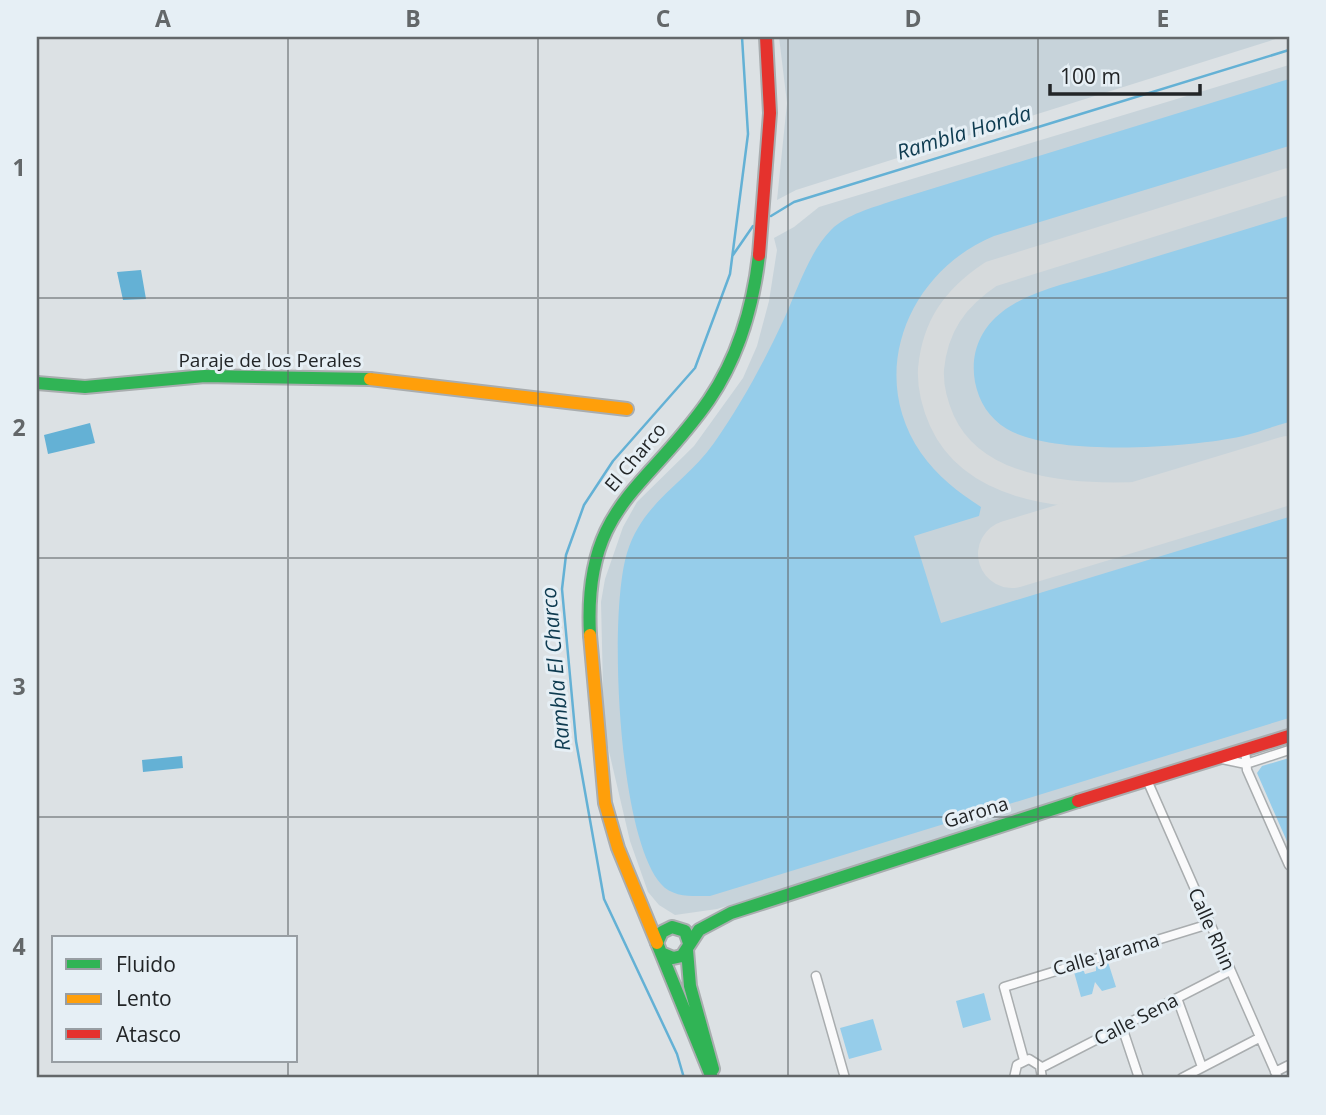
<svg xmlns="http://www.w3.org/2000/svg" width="1326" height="1115" font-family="'Open Sans',sans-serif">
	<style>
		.built { fill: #c7d3da }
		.green { fill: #96cdea }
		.water { fill: #64b1d5 }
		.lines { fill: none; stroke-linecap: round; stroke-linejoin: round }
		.stream { stroke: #64b1d5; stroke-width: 2.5 }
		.taxiway { stroke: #d6dadc; stroke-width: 26 }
		.runway { stroke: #d6dadc; stroke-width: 68 }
		.street-casing { stroke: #a9adaf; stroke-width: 11 }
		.fast-casing { stroke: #a9adaf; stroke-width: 16 }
		.slow-casing { stroke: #a9adaf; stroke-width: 16 }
		.jam-casing { stroke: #a9adaf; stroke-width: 16 }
		.street { stroke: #fafafb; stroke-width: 8 }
		.fast { stroke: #30b455; stroke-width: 12 }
		.slow { stroke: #ff9f0a; stroke-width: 12 }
		.jam { stroke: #e5322d; stroke-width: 12 }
		.grid { fill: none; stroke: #636769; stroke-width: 2; stroke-opacity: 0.55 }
		.labels { text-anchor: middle; stroke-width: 6; stroke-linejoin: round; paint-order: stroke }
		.street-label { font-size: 19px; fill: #222527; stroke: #e6eff5 }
		.water-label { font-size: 21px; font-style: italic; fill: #0e3b50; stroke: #e6eff5 }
		.neatline { fill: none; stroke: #636769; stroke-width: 2.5 }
		.grid-label { font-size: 23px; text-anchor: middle; font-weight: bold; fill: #636769 }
	</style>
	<rect width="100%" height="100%" fill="#dce1e4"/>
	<path class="built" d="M779,37H1282L796,190L777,200L787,103Z
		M1289,65V735L717,909L675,915L659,905L648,892L630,841L604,730L601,602L605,579L623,527L637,502L694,446L743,378L757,346L769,301L777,250L774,238L794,227L819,207Z"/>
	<path class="green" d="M1289,79V146L994,236C909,271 866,373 921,453C937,476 958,492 981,507L979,516L914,536L941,623L1289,517V718L710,896C693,896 673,898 661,884C618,836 608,615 627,553C643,501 685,484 714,443C742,403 764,362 784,319C797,291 809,252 831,230C847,214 872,208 892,201Z
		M1289,216V422C1274,426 1259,432 1243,436C1190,448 1054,457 1007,429C989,418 979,402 975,382C970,354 980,329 1002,312C1030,290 1073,282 1106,272C1167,253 1228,235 1289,216Z
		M1289,758V846L1257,773L1262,766Z
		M1108,962L1116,987L1102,991L1095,982L1092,994L1081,997L1074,972L1083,969L1085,974L1096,971V966Z
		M984,993L991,1020L963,1028L956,1001Z
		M873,1019L882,1050L849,1059L840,1028Z"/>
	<path class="water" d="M141,270L146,299L123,300L117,272Z
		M90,423L95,443L48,454L44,435Z
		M182,756L183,768L143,772L142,760Z"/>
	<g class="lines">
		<path class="stream" d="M771,216L794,202L1289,50
			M733,255L753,226
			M684,1078L677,1054L604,899L576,741L562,589L566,555L584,505L613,461L695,368L730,274L748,134L742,37"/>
		<path class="taxiway" d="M1234,486C1149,496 986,518 942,421C935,405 930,387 931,369C935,326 955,298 991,274L1289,181"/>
		<path class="runway" d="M1012,554L1289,470"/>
		<defs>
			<path id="street" d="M1245,749L1247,770L1289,865
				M1222,759L1246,764
				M1246,764L1289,750
				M1147,780L1278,1078
				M816,976L845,1078
				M1177,998L1202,1067
				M1122,1027L1139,1078
				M1024,1060L1004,987L1209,924
				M1041,1068L1230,971
				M1275,1072L1289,1065
				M1014,1078L1017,1065L1029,1059L1040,1066L1042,1078
				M1182,1078L1259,1038"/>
			<path id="fast" d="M37,383L85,387L205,376L370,379
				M590,635C583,505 646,491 709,400C739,356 753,307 759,255
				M689,943L685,931L672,927L662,932L657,943L712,1078
				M687,950L690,986L713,1069
				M661,953L673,958L682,956L699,930L731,913L1078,801"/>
			<path id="slow" d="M370,379L627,409
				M590,635L605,803L618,848L657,943"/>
			<path id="jam" d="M759,255L770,113L766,37
				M1078,801L1289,736"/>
		</defs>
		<use href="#street" class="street-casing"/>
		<use href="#fast" class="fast-casing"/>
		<use href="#slow" class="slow-casing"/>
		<use href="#jam" class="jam-casing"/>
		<use href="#street" class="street"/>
		<use href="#fast" class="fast"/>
		<use href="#slow" class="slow"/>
		<use href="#jam" class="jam"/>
	</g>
	<path class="grid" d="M288,37V938M538,37V1078M788,37V1078M1038,37V1078M37,298H1289M37,558H1289M37,817H1289M288,1061V1078"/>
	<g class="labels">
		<g class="street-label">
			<text x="270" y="367">Paraje de los Perales</text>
			<text transform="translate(635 457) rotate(-50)" y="7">El Charco</text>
			<text transform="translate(976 812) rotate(-17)" y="7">Garona</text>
			<text transform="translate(1212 929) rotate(66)" y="7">Calle Rhin</text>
			<text transform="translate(1106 954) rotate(-16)" y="7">Calle Jarama</text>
			<text transform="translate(1136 1019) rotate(-27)" y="7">Calle Sena</text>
		</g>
		<g class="water-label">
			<text transform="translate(964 133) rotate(-17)" y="7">Rambla Honda</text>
			<text transform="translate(556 669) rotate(-95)" y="7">Rambla El Charco</text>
		</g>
	</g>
	<rect width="1326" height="1115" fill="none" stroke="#e6eff5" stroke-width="77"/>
	<rect x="52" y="936" width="245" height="126" fill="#e6eff5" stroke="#989ea3" stroke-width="2"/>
	<rect x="66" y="959" width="35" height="10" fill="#30b455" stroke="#989ea3" stroke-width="2"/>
	<text x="116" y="972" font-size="21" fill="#222527">Fluido</text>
	<rect x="66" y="994" width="35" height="10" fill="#ff9f0a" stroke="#989ea3" stroke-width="2"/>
	<text x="116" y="1006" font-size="21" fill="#222527">Lento</text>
	<rect x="66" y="1029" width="35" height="10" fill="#e5322d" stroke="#989ea3" stroke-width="2"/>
	<text x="116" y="1042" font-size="21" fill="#222527">Atasco</text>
	<path d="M1050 84v10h150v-10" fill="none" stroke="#222527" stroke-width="3.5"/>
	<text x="1060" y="84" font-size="21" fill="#222527" stroke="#e6eff5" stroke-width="5" paint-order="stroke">100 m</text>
	<rect x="38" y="38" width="1250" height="1038" class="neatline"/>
	<g class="grid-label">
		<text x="163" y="27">A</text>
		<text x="413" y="27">B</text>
		<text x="663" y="27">C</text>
		<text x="913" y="27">D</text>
		<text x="1163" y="27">E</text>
		<text x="19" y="176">1</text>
		<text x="19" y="436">2</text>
		<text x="19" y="695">3</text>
		<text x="19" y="955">4</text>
	</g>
</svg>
